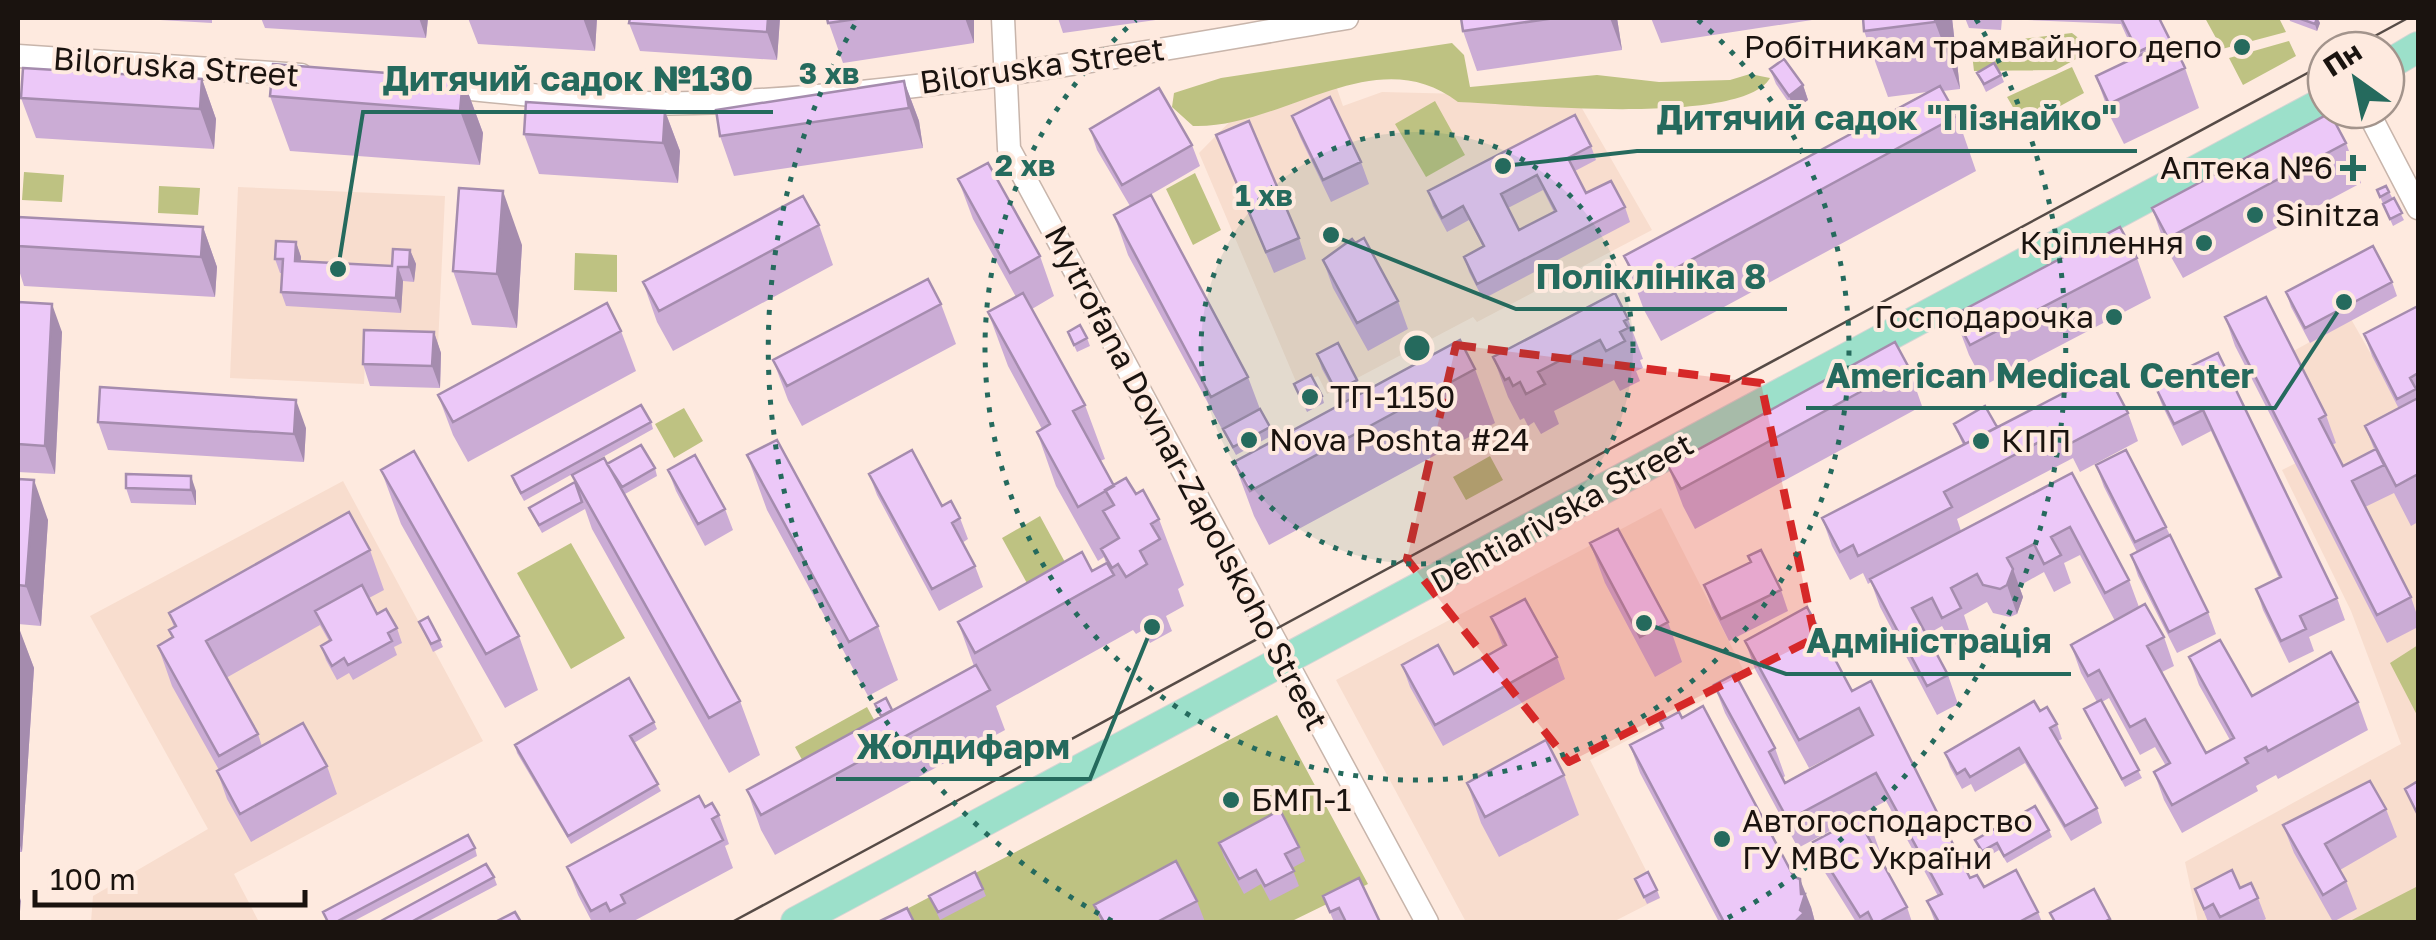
<svg xmlns="http://www.w3.org/2000/svg" width="2436" height="940" font-family="'Golos Text',sans-serif">
	<style>
		.built { fill: #f8ddce }
		.green { fill: #bec282 }
		.lines { fill: none; stroke-linecap: round; stroke-linejoin: round }
		.minor-casing { stroke: #c8b5ab; stroke-width: 25 }
		.major-casing { stroke: #d6d5d4; stroke-width: 32 }
		.minor { stroke: #fff; stroke-width: 22 }
		.major { stroke: #9ce0ca; stroke-width: 30 }
		.tram { stroke: #564b46; stroke-width: 2.5 }
		.wall { fill: #cbacd5; fill-rule: evenodd }
		.shaded-wall { fill: #a58cae }
		.building { fill: #ecc8f8; stroke: #a58cae; stroke-width: 2.5; fill-rule: evenodd }
		.marked { fill: #d62828; fill-opacity: 0.2; stroke: #d62828; stroke-width: 8; stroke-dasharray: 20 12; stroke-linejoin: round }
		.ring { fill: none; stroke: #256a5d; stroke-width: 5; stroke-dasharray: 5 10 }
		.poi-dot { fill: #256a5d; stroke: #feeadf; stroke-width: 4 }
		.labels { text-anchor: middle; stroke-width: 8; stroke-linejoin: round; paint-order: stroke }
		.poi-label { font-size: 32px; fill: #1a130f; stroke: #feeadf; text-anchor: start }
		.street-label { font-size: 32px; fill: #1a130f; stroke: #feeadf }
		.centre { fill: #256a5d; stroke: #feeadf; stroke-width: 5 }
		.ring-label { font-size: 30px; text-anchor: middle; font-weight: bold; fill: #256a5d; stroke: #feeadf; stroke-width: 8; stroke-linejoin: round; paint-order: stroke }
		.leader { fill: none; stroke: #256a5d; stroke-width: 4 }
		.callout-dot { fill: #256a5d; stroke: #feeadf; stroke-width: 4 }
		.callout-label { font-size: 35px; text-anchor: middle; font-weight: bold; fill: #256a5d; stroke: #feeadf; stroke-width: 8; stroke-linejoin: round; paint-order: stroke }
	</style>
	<rect width="100%" height="100%" fill="#feeadf"/>
	<path class="built" d="M1333,77L1343,106L1382,92L1505,95L1568,84L1652,230L1477,322L1473,317L1327,394L1318,376L1297,384L1199,153L1253,98Z
		M238,187L445,196L438,345L366,342L364,384L230,378Z
		M2351,319L2372,356L2418,332V922H2198L2185,862L2401,744L2351,611L2282,470L2336,443L2290,353Z
		M343,481L483,741L234,874L259,922H91L93,896L208,829L90,616Z
		M1661,508L1747,677L1590,760L1660,898L1613,922H1466L1336,680Z"/>
	<path class="green" d="M2205,18H2279L2286,32L2222,49Z
		M2072,33L2086,44L2087,53L2056,70L1974,71L1971,45Z
		M2289,41L2296,56L2243,85L2229,58Z
		M1452,43L1464,55L1470,87L1597,75L1659,82L1730,80L1750,74L1770,78C1742,127 1514,104 1458,102C1375,38 1283,129 1193,126L1172,107L1174,93L1221,78Z
		M2072,67L2084,93L2024,126L2007,97Z
		M1435,101L1465,155L1426,177L1395,124Z
		M24,172L64,175L62,202L22,200Z
		M1195,173L1221,230L1193,245L1166,189Z
		M159,186L200,188L198,215L158,213Z
		M575,253L617,255V292L574,290Z
		M684,408L703,441L674,458L655,424Z
		M1490,456L1503,480L1466,500L1453,477Z
		M1040,516L1066,564L1028,585L1002,538Z
		M571,543L625,638L571,669L517,573Z
		M2418,645V717L2390,663Z
		M867,707L877,725L805,765L795,747Z
		M1277,715L1368,884L1290,922H882Z
		M2418,886V922H2348Z"/>
	<g class="lines">
		<defs>
			<path id="minor" d="M1003,18L1009,149L1427,922
				M18,56L301,75
				M438,86C523,93 609,106 694,103C914,97 1131,54 1347,18
				M2367,110L2418,208"/>
			<path id="major" d="M2386,66L2418,47
				M796,922L2326,101"/>
		</defs>
		<use href="#minor" class="minor-casing"/>
		<use href="#major" class="major-casing"/>
		<use href="#minor" class="minor"/>
		<use href="#major" class="major"/>
		<path class="tram" d="M2349,50L2408,18
			M732,922L2326,63"/>
	</g>
	<path class="wall" d="M126,18H212V23Z
		M261,18H428L426,38L265,28Z
		M468,18H597L595,51L478,44Z
		M630,18H780L777,60L640,51L629,23Z
		M827,18H974V43L843,63Z
		M1058,18H1170L1063,33Z
		M1461,18H1617L1622,50L1477,71L1463,31Z
		M1651,18H1812V20L1661,43Z
		M1863,18H1952L1960,89L1943,91L1957,116L1976,171L1661,341L1644,310L1624,256L1927,92L1888,97L1864,31Z
		M1965,18H2159L2185,68L2199,108L2124,144L2110,116L2096,76L2136,57L2121,24L2002,19L2001,30L1969,28Z
		M2289,18H2318L2320,23L2317,31L2290,21Z
		M1770,69L1803,85L1808,100L1794,110L1776,84Z
		M1977,73L2001,75L2004,82L1986,92Z
		M202,79L216,119L214,149L36,138L21,98Z
		M463,79L483,133L480,165L290,151L270,96Z
		M904,81L919,121L923,148L734,176L720,136Z
		M665,111L680,151L678,183L539,174L524,134Z
		M1292,116L1361,162L1369,184L1331,202L1300,137Z
		M1090,129L1192,145L1200,166L1133,205L1248,377L1260,409L1270,427L1273,435L1236,455L1128,255L1114,215L1130,206L1097,150Z
		M1216,135L1299,238L1306,259L1274,273Z
		M2346,143L2361,183L2183,278L2166,248L2152,208Z
		M1591,146L1596,160L1575,171L1586,193L1625,207L1630,222L1483,299L1469,272L1464,257L1483,247L1469,220L1447,232L1433,206L1428,191ZM1543,190L1554,212L1519,230L1508,208Z
		M958,179L1040,256L1054,296L1032,309L1085,405L1105,459L1100,461L1114,486L1136,494L1159,519L1184,585L1178,589L1184,606L1166,616L1172,631L1150,643L1143,630L1136,634L1133,630L996,706L1005,730L775,855L761,830L747,790L880,717L875,704L892,710L974,666L958,622L1092,571L1106,563L1104,557L1098,561L1056,486L1037,432L1042,429L1008,366L988,312L1016,297L973,219Z
		M2386,186L2404,220L2393,226L2377,190Z
		M18,217L203,227L217,267L215,297L24,286L18,267Z
		M819,225L833,265L673,351L657,322L643,282Z
		M296,242L301,257V261L392,266L410,250L416,264L414,282L403,281L401,313L286,306L281,292L282,273H280L275,259Z
		M522,245L517,328L472,325L453,271Z
		M2137,258L2151,298L1985,385L1969,355L1954,315Z
		M1323,260L1398,301L1408,329L1368,351L1333,288Z
		M2392,282L2397,296L2310,343L2291,307L2286,292Z
		M18,302L62,332L55,474L18,472Z
		M941,304L956,344L802,426L788,400L773,360Z
		M2418,306V522L2411,526L2394,493L2365,507L2411,597L2418,618V627L2387,643L2235,346L2225,317L2326,415L2336,443L2332,445L2343,466L2374,449L2365,426L2399,409L2372,356L2364,334Z
		M1628,319L1643,359L1640,360L1643,368L1636,371L1640,381L1620,391L1614,380L1554,411L1559,424L1541,434L1534,422L1528,426L1524,418L1520,420L1508,397L1493,357Z
		M621,331L636,371L468,462L453,435L438,395Z
		M434,332L441,353L440,388L370,386L363,364Z
		M1068,332L1087,338L1090,346L1077,352Z
		M2218,353L2337,598L2345,620L2309,637L2314,651L2289,663L2263,610L2256,589L2279,578L2211,431L2182,446L2162,405L2154,384Z
		M1317,354L1357,380L1362,393L1475,369L1495,423L1269,545L1254,516L1234,462L1341,404L1322,369Z
		M1908,366L1922,406L1695,529L1683,506L1668,466Z
		M1294,384L1322,396L1324,403L1307,412Z
		M2128,413L2138,441L2080,472L2073,458L1957,519L1961,531L2072,473L2129,580L2139,607L2164,637L2174,666L2162,672L2206,753L2230,740L2199,685L2189,657L2252,696L2358,702L2368,730L2278,779L2276,775L2256,786L2258,791L2182,833L2164,800L2154,772L2166,766L2155,747L2140,755L2109,698L2102,702L2142,778L2125,787L2087,716L2084,709L2097,702L2081,673L2071,645L2115,621L2080,555L2064,563L2071,583L2054,592L2044,572L2019,586L2023,597L2017,614L2010,617L1993,613L1987,602L1964,615L1971,636L1953,646L1942,626L1926,635L1948,675L1958,704L1937,715L1880,607L1871,582L1868,584L1863,573L1850,580L1832,546L1822,518L1963,445L1954,424L1997,427Z
		M98,422L306,428L304,462L108,450Z
		M651,422L653,429L524,501L514,483L512,476Z
		M747,455L878,626L898,680L868,696L767,510Z
		M607,464L655,468L657,476L625,494L740,701L760,755L729,773L592,529L585,509L542,533L532,515L529,508L575,482L572,475Z
		M2096,465L2166,527L2208,612L2216,634L2177,653L2138,576L2131,555L2137,552L2104,487Z
		M381,470L519,636L538,690L505,708L401,524Z
		M668,470L725,509L733,530L705,546L676,491Z
		M869,474L942,506L960,518L968,539L962,543L975,566L983,587L939,611L877,495Z
		M18,479L48,520L41,626L18,624Z
		M126,488L196,491V505L131,503Z
		M1590,543L1668,622L1682,662L1655,677L1605,583Z
		M370,550L384,590L369,598L377,614L397,628L402,643L394,647L397,655L353,680L349,673L337,680L326,660L321,646L329,641L320,625L226,678L258,734L262,746L327,766L337,794L251,842L227,799L217,771L219,770L172,686L158,646L172,638L169,630L174,627L169,613Z
		M1751,562L1781,590L1788,611L1729,641L1712,607L1704,585Z
		M1491,617L1557,657L1565,679L1443,746L1410,687L1402,665L1454,674L1503,647Z
		M419,622L440,640L443,647L433,652Z
		M18,627L34,668L22,852H18Z
		M1745,641L1852,691L1970,878L1984,887L2038,912L2042,922H1935L1927,901L1938,896L1886,801L1798,848L1725,713L1714,685L1775,748L1785,776L1783,778L1785,783L1869,737L1809,768L1755,669Z
		M2040,711L2057,724L2062,739L2058,741L2097,808L2102,823L2071,841L2025,763L1975,792L1971,784L1962,789L1950,767L1945,753Z
		M654,722L657,729L634,743L661,791L571,844L517,753L515,745Z
		M1660,722L1811,907L1815,922H1719L1640,773L1630,745L1662,728Z
		M1564,775L1579,815L1499,857L1481,823L1467,783Z
		M705,807L719,815L729,844L725,846L733,868L632,922H592L578,895L567,867Z
		M2386,809L2397,837L2340,870L2346,881L2357,909L2333,922L2294,853L2283,825Z
		M2049,830L2052,837L2007,863L1999,850L1984,859L1975,840Z
		M1873,832L1883,860L1881,861L1907,907L1912,922H1856L1824,871L1813,842Z
		M1219,843L1299,847L1305,861L1292,868L1299,886L1270,901L1261,884L1244,894L1224,857Z
		M475,848L477,856L352,922H327L323,912Z
		M494,877L497,885L427,922H379Z
		M1635,879L1657,890L1660,898L1647,904Z
		M2240,888L2258,898L2266,919L2260,922H2208L2195,889Z
		M983,889L986,896L940,920L929,896Z
		M1323,896L1380,922H1334Z
		M1197,901L1205,922H1101L1094,905Z"/>
	<path class="shaded-wall" d="M419,18H428L426,38Z
		M583,18H597L595,51Z
		M768,18H780L777,60L767,32Z
		M965,18H974V43Z
		M1610,18H1617L1622,50Z
		M1935,18H1952L1960,89L1935,22Z
		M2317,18L2320,23L2317,31L2315,24Z
		M202,79L216,119L214,149L200,109Z
		M463,79L483,133L480,165L460,111Z
		M904,81L919,121L923,148L909,108Z
		M1803,85L1808,100L1794,110L1789,96Z
		M665,111L680,151L678,183L663,143Z
		M503,191L522,245L517,328L497,274Z
		M203,227L217,267L215,297L201,257Z
		M296,242L301,257L300,275L295,261Z
		M410,250L416,264L414,282L409,267Z
		M398,267L403,281L401,313L396,298Z
		M52,304L62,332L55,474L45,446Z
		M434,332L441,353L440,388L432,366Z
		M296,400L306,428L304,462L294,434Z
		M191,476L196,491V505L191,490Z
		M34,480L48,520L41,626L26,586Z
		M2013,569L2023,597L2017,614L2007,585Z
		M19,628L34,668L22,852L18,839V656Z
		M1800,879L1811,907L1815,922H1795L1800,910Z
		M18,892L21,901L19,922H18Z"/>
	<path class="building" d="M630,18H768L767,32L629,23Z
		M827,18H863L828,23Z
		M1461,18H1555L1463,31Z
		M1863,18H1935V22L1864,31Z
		M2121,18H2159L2170,40L2156,47L2155,44L2138,52Z
		M2298,18H2317L2315,24Z
		M2172,40L2185,68L2109,104L2096,76Z
		M1784,59L1803,85L1789,96L1770,69Z
		M1994,63L2001,75L1984,84L1977,73Z
		M273,64L463,79L460,111L270,96Z
		M23,68L202,79L200,109L21,98Z
		M904,81L909,108L720,136L716,110Z
		M1940,86L1957,116L1641,287L1624,256Z
		M1159,88L1192,145L1122,185L1090,129Z
		M1330,97L1361,162L1323,180L1292,116Z
		M526,102L665,111L663,143L524,134Z
		M2330,113L2346,143L2168,238L2152,208Z
		M1575,115L1591,146L1568,158L1586,193L1611,181L1625,207L1477,284L1464,257L1484,246L1463,206L1442,218L1428,191ZM1537,175L1556,211L1519,230L1501,194Z
		M1249,121L1299,238L1266,252L1216,135Z
		M988,163L1040,256L1010,273L958,179Z
		M2386,186L2389,192L2380,197L2377,190Z
		M459,188L503,191L497,274L453,271Z
		M1151,195L1248,377L1211,397L1114,215Z
		M803,196L819,225L659,311L643,282Z
		M2394,198L2402,213L2390,219L2383,204Z
		M18,217L203,227L201,257L18,246Z
		M2120,227L2137,258L1970,345L1954,315Z
		M1364,238L1398,301L1357,323L1323,260L1352,239L1355,243Z
		M276,241L296,242L295,261L392,266L393,249L410,250L409,267H398L396,298L281,292L283,259H275Z
		M2373,246L2392,282L2305,328L2286,292Z
		M928,279L941,304L787,386L773,360Z
		M1023,293L1085,405L1073,411L1114,486L1078,507L1037,432L1050,424L988,312Z
		M1615,293L1628,319L1624,321L1628,328L1620,332L1625,341L1606,351L1600,340L1538,372L1545,384L1526,394L1520,382L1513,386L1509,378L1505,380L1493,357Z
		M2266,297L2326,415L2319,419L2343,466L2376,449L2384,465L2352,481L2411,597L2377,615L2225,317Z
		M18,302L52,304L45,446L18,444Z
		M607,303L621,331L453,422L438,395Z
		M2418,306V373L2410,378L2416,389L2397,399L2364,334Z
		M1080,325L1087,338L1074,345L1068,332Z
		M364,330L434,332L432,366L363,364Z
		M1460,340L1475,369L1250,491L1234,462Z
		M1895,342L1908,366L1681,489L1668,466Z
		M1338,343L1357,380L1336,391L1317,354Z
		M2218,353L2337,598L2300,616L2306,629L2281,641L2256,589L2281,577L2203,410L2174,424L2154,384Z
		M2106,371L2128,413L2069,444L2062,430L1944,492L1952,507L1858,556L1853,545L1840,552L1822,518Z
		M1311,375L1322,396L1304,405L1294,384Z
		M100,387L296,400L294,434L98,422Z
		M2418,398V474L2396,486L2365,426Z
		M641,405L651,422L521,493L512,476Z
		M1985,406L1997,427L1965,444L1954,424Z
		M1260,409L1270,427L1233,447L1223,429Z
		M777,440L878,626L849,642L747,455Z
		M641,445L655,468L622,487L607,464Z
		M912,450L942,506L951,501L960,518L952,523L975,566L932,589L869,474Z
		M2126,450L2166,527L2135,542L2096,465Z
		M414,451L519,636L486,654L381,470Z
		M695,455L725,509L698,524L668,470Z
		M604,458L740,701L709,718L572,475Z
		M2072,473L2129,580L2105,593L2070,527L2051,537L2061,555L2044,564L2034,544L2007,558L2013,569L2007,585L2000,589L1983,585L1977,574L1951,588L1961,608L1942,618L1932,598L1912,608L1948,675L1927,686L1870,579Z
		M126,474L191,476V490L126,488Z
		M1126,478L1136,494L1143,490L1159,519L1151,524L1160,539L1140,551L1147,564L1126,577L1118,564L1112,568L1101,549L1119,538L1103,511L1114,505L1105,490Z
		M18,479L34,480L26,586L18,585Z
		M575,482L582,502L539,525L529,508Z
		M349,512L370,550L206,641L258,734L219,756L158,646L173,637L169,630L176,626L169,613Z
		M1618,529L1668,622L1640,637L1590,543Z
		M2170,535L2208,612L2169,632L2131,555Z
		M1761,550L1781,590L1721,619L1704,585L1751,562L1748,556Z
		M1082,552L1092,571L1107,563L1114,575L975,653L958,622Z
		M362,585L377,614L386,609L397,628L388,633L392,641L348,665L344,658L332,666L321,646L331,640L315,611Z
		M1525,599L1557,657L1435,725L1402,665L1438,645L1454,674L1460,671L1506,645L1491,617Z
		M2145,604L2164,637L2147,646L2206,753L2234,738L2189,657L2220,640L2252,696L2331,652L2358,702L2268,751L2266,747L2245,758L2248,763L2172,805L2154,772L2170,763L2145,719L2130,727L2099,670L2088,676L2071,645Z
		M1807,607L1852,691L1871,681L1970,878L1977,875L1984,887L2016,870L2038,912L2019,922H1939L1927,901L1942,894L1876,773L1788,820L1714,685L1735,674L1775,748L1769,752L1785,783L1873,735L1859,708L1799,740L1745,641Z
		M428,617L440,640L431,644L419,622Z
		M976,665L990,690L761,815L747,790Z
		M629,678L654,722L630,736L658,784L568,836L515,745Z
		M886,698L892,710L881,716L875,704Z
		M2101,700L2139,770L2122,779L2084,709Z
		M2034,701L2040,711L2047,707L2057,724L2050,728L2097,808L2065,826L2019,748L1970,777L1965,769L1957,774L1945,753Z
		M1703,706L1794,877L1800,879L1801,894H1805L1800,910L1804,913L1795,922H1724L1630,745L1663,728L1660,722L1679,712L1682,718Z
		M303,723L327,766L240,814L217,771Z
		M1546,740L1564,775L1485,817L1467,783Z
		M2370,781L2386,809L2325,844L2346,881L2323,895L2283,825Z
		M2418,781V815L2405,789Z
		M699,796L705,807L712,803L719,815L712,819L723,840L621,895L625,903L610,911L606,903L591,911L567,867Z
		M2035,806L2049,830L2004,856L1997,843L1982,851L1975,840Z
		M1280,810L1299,847L1285,854L1294,871L1265,886L1256,870L1239,879L1219,843Z
		M1864,815L1873,832L1867,835L1907,907L1879,922H1873L1868,912L1860,917L1813,842Z
		M468,835L475,848L336,922H328L323,912Z
		M1176,861L1197,901L1157,922H1104L1094,905Z
		M486,864L494,877L411,922H379Z
		M2232,870L2240,888L2251,883L2258,898L2220,917L2213,904L2204,909L2195,889Z
		M975,872L983,889L938,912L929,896Z
		M1648,872L1657,890L1644,897L1635,879Z
		M1359,878L1380,922H1346L1339,908L1330,912L1323,896Z
		M2094,889L2110,919L2104,922H2055L2050,913Z
		M907,908L914,922H878Z
		M515,912L521,922H495Z"/>
	<path class="marked" d="M1456,345L1761,383L1815,638L1569,762L1407,559Z"/>
	<circle cx="1417" cy="348" r="216" fill="#256a5d" fill-opacity=".12"/>
	<g class="ring">
		<circle cx="1417" cy="348" r="216"/>
		<path d="M1698 20A432 432 0 1 1 1136 20"/>
		<path d="M1112 921A649 649 0 0 1 858 19M1976 19A649 649 0 0 1 1722 921"/>
	</g>
	<g class="poi-dot">
		<circle cx="2242" cy="47" r="10"/>
		<path d="M2348 153h10v10h10v10h-10v10h-10v-10h-10v-10h10z"/>
		<circle cx="2255" cy="215" r="10"/>
		<circle cx="2204" cy="243" r="10"/>
		<circle cx="2114" cy="317" r="10"/>
		<circle cx="1310" cy="397" r="10"/>
		<circle cx="1249" cy="440" r="10"/>
		<circle cx="1981" cy="441" r="10"/>
		<circle cx="1231" cy="800" r="10"/>
		<circle cx="1722" cy="839" r="10"/>
	</g>
	<g class="labels">
		<g class="poi-label">
			<text x="2222" y="58" text-anchor="end">Робітникам трамвайного депо</text>
			<text x="2333" y="179" text-anchor="end">Аптека №6</text>
			<text x="2275" y="226">Sinitza</text>
			<text x="2184" y="254" text-anchor="end">Кріплення</text>
			<text x="2094" y="328" text-anchor="end">Господарочка</text>
			<text x="1330" y="408">ТП-1150</text>
			<text x="1269" y="451">Nova Poshta #24</text>
			<text x="2001" y="452">КПП</text>
			<text x="1251" y="811">БМП-1</text>
			<text x="1742" y="832">Автогосподарство<tspan x="1742" dy="37">ГУ МВС України</tspan></text>
		</g>
		<g class="street-label">
			<text transform="translate(1042 66) rotate(-8)" y="11">Biloruska Street</text>
			<text transform="translate(176 67) rotate(4)" y="11">Biloruska Street</text>
			<text transform="translate(1186 478) rotate(62)" y="11">Mytrofana Dovnar-Zapolskoho Street</text>
			<text transform="translate(1562 513) rotate(-29)" y="11">Dehtiarivska Street</text>
		</g>
	</g>
	<circle cx="1417" cy="348" r="15" class="centre"/>
	<g class="ring-label">
		<text x="829" y="84">3 хв</text>
		<text x="1025" y="176">2 хв</text>
		<text x="1264" y="206">1 хв</text>
	</g>
	<path class="leader" d="M338 269L363 112H773M1503 166L1637 151H2137M1331 235L1516 309H1787M2344 302L2275 408H1806M1644 623L1786 674H2071M1152 627L1090 779H836"/>
	<g class="callout-dot">
		<circle cx="338" cy="269" r="10"/>
		<circle cx="1503" cy="166" r="10"/>
		<circle cx="1331" cy="235" r="10"/>
		<circle cx="2344" cy="302" r="10"/>
		<circle cx="1644" cy="623" r="10"/>
		<circle cx="1152" cy="627" r="10"/>
	</g>
	<g class="callout-label">
		<text x="568" y="91">Дитячий садок №130</text>
		<text x="1887" y="130">Дитячий садок "Пізнайко"</text>
		<text x="1651" y="289">Поліклініка 8</text>
		<text x="2040" y="388">American Medical Center</text>
		<text x="1929" y="653">Адміністрація</text>
		<text x="963" y="759">Жолдифарм</text>
	</g>
	<rect width="2436" height="940" fill="none" stroke="#1a130f" stroke-width="40"/>
	<g transform="translate(2356 80) rotate(327)"><circle r="48" fill="#feeadf" stroke="#a3948c" stroke-width="2.5"/>
	<path d="M0-8L18 38L0 25L-18 38Z" fill="#256a5d"/>
	<text y="-15" font-size="28" font-weight="bold" text-anchor="middle" fill="#1a130f">Пн</text>
	</g>
	<path d="M35 890v15h270v-15" fill="none" stroke="#1a130f" stroke-width="5"/>
	<text x="50" y="890" font-size="30" fill="#1a130f" stroke="#feeadf" stroke-width="8" paint-order="stroke">100 m</text>
</svg>
